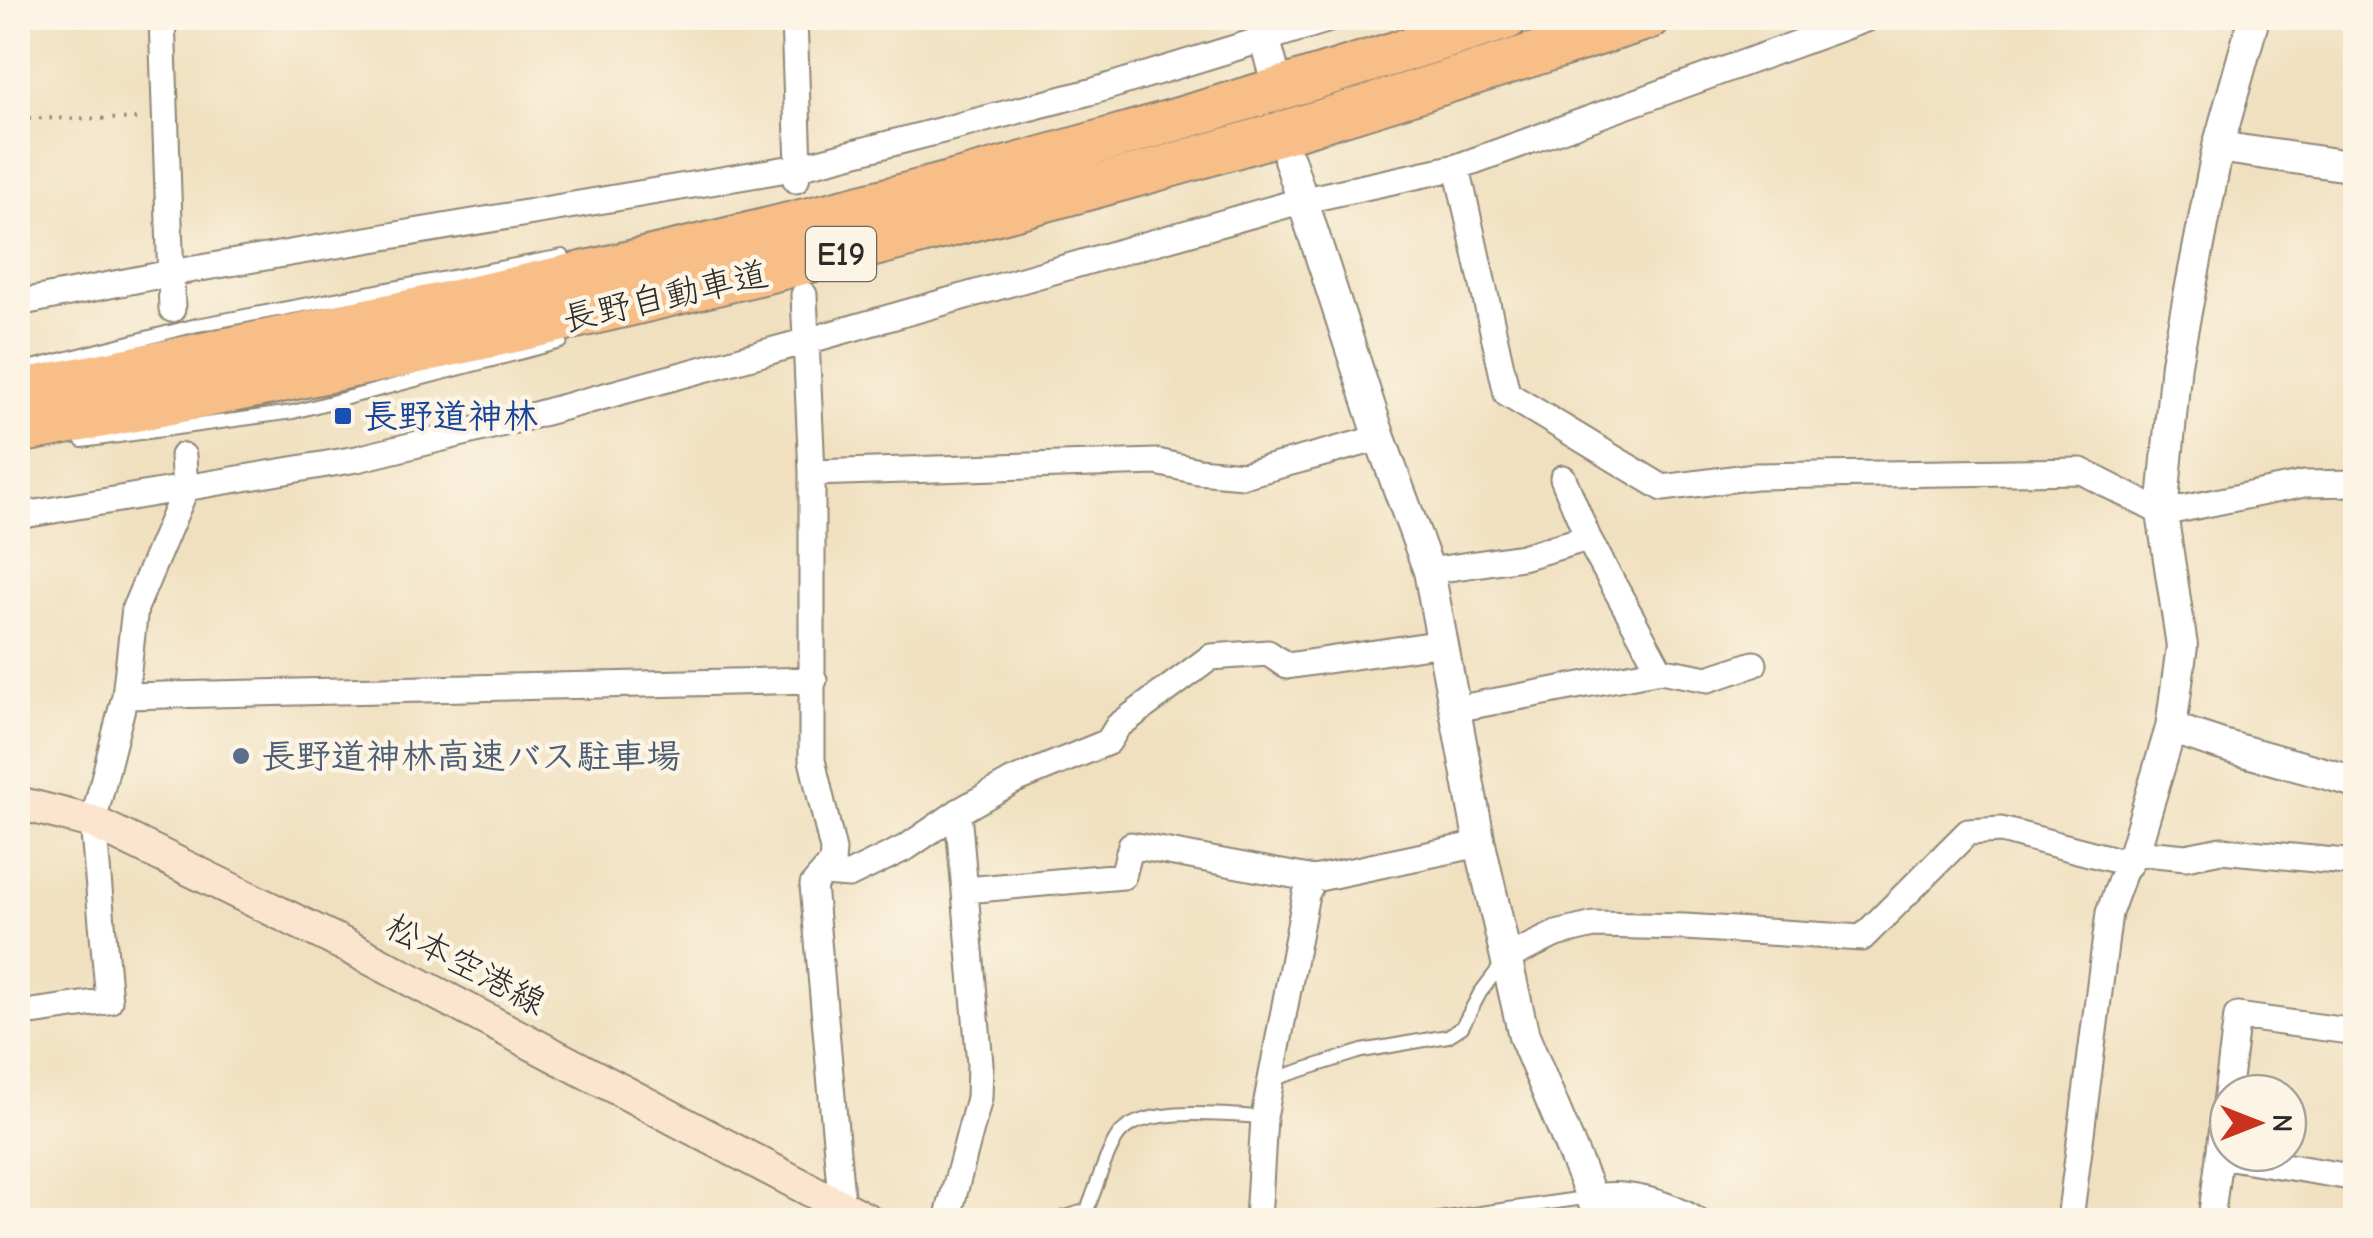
<svg xmlns="http://www.w3.org/2000/svg" width="2373" height="1238" font-family="'Comic Neue','Klee One',sans-serif">
	<style>
		.lines { fill: none; stroke-linecap: round; stroke-linejoin: round }
		.service-casing { stroke: #8e8676; stroke-width: 16 }
		.minor-casing { stroke: #8e8676; stroke-width: 29 }
		.tertiary-casing { stroke: #8e8676; stroke-width: 34 }
		.secondary-casing { stroke: #8e8676; stroke-width: 36 }
		.motorway-casing { stroke: #8e8676; stroke-width: 46 }
		.path { stroke: #8e8676; stroke-width: 4; stroke-dasharray: 2.5 8; stroke-linecap: butt }
		.service { stroke: #fff; stroke-width: 12 }
		.minor { stroke: #fff; stroke-width: 25 }
		.tertiary { stroke: #fff; stroke-width: 30 }
		.secondary { stroke: #fce5cf; stroke-width: 32 }
		.motorway { stroke: #f7be88; stroke-width: 42 }
		.transit-dot { fill: #1a4fb4; stroke: #fcf5e5; stroke-width: 4 }
		.service-dot { fill: #5c6f8a; stroke: #fcf5e5; stroke-width: 4 }
		.labels { text-anchor: middle; stroke-width: 9; stroke-linejoin: round; paint-order: stroke }
		.shield { fill: #fcf5e5; stroke: #6a6863; stroke-width: 2.5 }
		.shield-label { font-size: 32px; font-weight: bold; fill: #2b2b2b }
		.street-label { font-size: 35px; fill: #2b2b2b; stroke: #fcf5e5 }
		.transit-label { font-size: 35px; font-weight: bold; fill: #164399; stroke: #fcf5e5; text-anchor: start }
		.service-label { font-size: 35px; font-weight: bold; fill: #4e5e75; stroke: #fcf5e5; text-anchor: start }
	</style>
	<rect width="100%" height="100%" fill="#fcf5e5"/>
	<filter id="ink" filterUnits="userSpaceOnUse"><feTurbulence type="fractalNoise" baseFrequency=".01" numOctaves="2"/><feDisplacementMap in="SourceGraphic" scale="20" xChannelSelector="R" yChannelSelector="G"/><feConvolveMatrix kernelMatrix="1 2 1 2 8 2 1 2 1" color-interpolation-filters="sRGB"/></filter>
	<filter id="wash" filterUnits="userSpaceOnUse"><feTurbulence type="fractalNoise" baseFrequency=".0048" numOctaves="4" result="noise"/><feDisplacementMap in="SourceGraphic" scale="40" xChannelSelector="R" yChannelSelector="G"/><feGaussianBlur stdDeviation="2.25" result="paint"/><feColorMatrix in="noise" values="0 0 0 0 0 0 0 0 0 0 0 0 0 0 0 0 0 1.4 0 .05"/><feComposite in="paint" operator="in"/></filter>
	<g filter="url(#wash)">
		<rect width="100%" height="100%" fill="#f0e0c0"/>
	</g>
	<g filter="url(#ink)">
		<g class="lines">
			<defs>
				<path id="service" d="M25,369L197,325L563,256
					M82,441L293,412L561,342
					M1271,1080L1362,1051L1448,1036L1462,1027L1480,993L1505,960
					M1056,1220L1087,1210C1097,1187 1104,1157 1118,1136C1140,1104 1228,1116 1264,1117
					M1432,1220L1591,1197"/>
				<path id="minor" d="M162,18L172,309
					M794,18L799,167L796,180
					M1457,167L1507,394L1663,488L1755,476L2081,471L2162,513L2304,484L2356,483
					M804,295L812,473V760L833,850L832,863L813,885L842,1208
					M18,303L171,273L799,167L1094,91L1333,18
					M812,473L1157,462L1198,471L1243,475L1380,438
					M1563,478L1588,538L1660,670L1708,679L1754,664
					M18,516L357,459L520,419L807,341L1300,201L1457,167L1868,18
					M1429,571L1522,557L1588,538
					M125,696L814,680
					M1455,709L1660,670
					M2134,852L2186,857L2221,850L2356,863
					M825,873L849,875L907,847L958,812L1013,781L1108,742L1118,726L1211,657L1268,653L1287,666L1443,643
					M966,890L1123,876L1131,845L1314,879L1480,844
					M1506,958L1556,934L1594,925L1685,927L1862,938L1968,832L2001,830L2127,863L2109,913L2070,1220
					M18,1014L109,1001L93,822L125,696L135,608L185,490L183,456
					M2219,1155L2356,1178
					M1593,1197C1627,1191 1667,1203 1696,1220
					M947,1220L979,1098L980,1064L958,812
					M1258,1220L1264,1117L1306,894L1314,879
					M2211,1220L2237,1016L2356,1032"/>
				<path id="tertiary" d="M1264,18L1265,40L1273,70
					M2218,147L2356,167
					M1289,159L1380,438L1429,571L1480,844L1524,1036L1601,1220
					M2171,728L2222,745L2356,782
					M2127,863L2134,852L2171,728L2182,646L2162,513L2176,363L2218,147L2254,18"/>
				<path id="secondary" d="M18,803L93,822L343,944L867,1220"/>
				<path id="motorway" d="M18,391C385,319 755,241 1116,137C1247,100 1377,59 1507,18
					M18,432C389,364 758,280 1123,179C1299,130 1474,73 1649,18"/>
			</defs>
			<use href="#service" class="service-casing"/>
			<use href="#minor" class="minor-casing"/>
			<use href="#tertiary" class="tertiary-casing"/>
			<use href="#secondary" class="secondary-casing"/>
			<use href="#motorway" class="motorway-casing"/>
			<path class="path" d="M18,118L142,119"/>
			<use href="#service" class="service"/>
			<use href="#minor" class="minor"/>
			<use href="#tertiary" class="tertiary"/>
			<use href="#secondary" class="secondary"/>
			<use href="#motorway" class="motorway"/>
		</g>
	</g>
	<rect class="transit-dot" x="333" y="406" width="20" height="20" rx="5"/>
	<circle class="service-dot" cx="241" cy="756" r="10"/>
	<g class="labels">
		<rect class="shield" x="806" y="227" width="70" height="54" rx="8"/>
		<g class="shield-label">
			<text x="841" y="265">E19</text>
		</g>
		<g class="street-label">
			<text transform="translate(665 296) rotate(-13)" y="12">長野自動車道</text>
			<text transform="translate(466 964) rotate(28)" y="12">松本空港線</text>
		</g>
		<g class="transit-label">
			<text x="363" y="428">長野道神林</text>
		</g>
		<g class="service-label">
			<text x="261" y="768">長野道神林高速バス駐車場</text>
		</g>
	</g>
	<rect width="2373" height="1238" fill="none" stroke="#fcf5e5" stroke-width="60"/>
	<g transform="translate(2258 1123) rotate(90)"><circle r="48" fill="#fcf5e5" stroke="#a8a49b" stroke-width="2.5"/>
	<path d="M0-8L18 38L0 25L-18 38Z" fill="#c8321e"/>
	<text y="-15" font-size="28" font-weight="bold" text-anchor="middle" fill="#2b2b2b">N</text>
	</g>
</svg>
